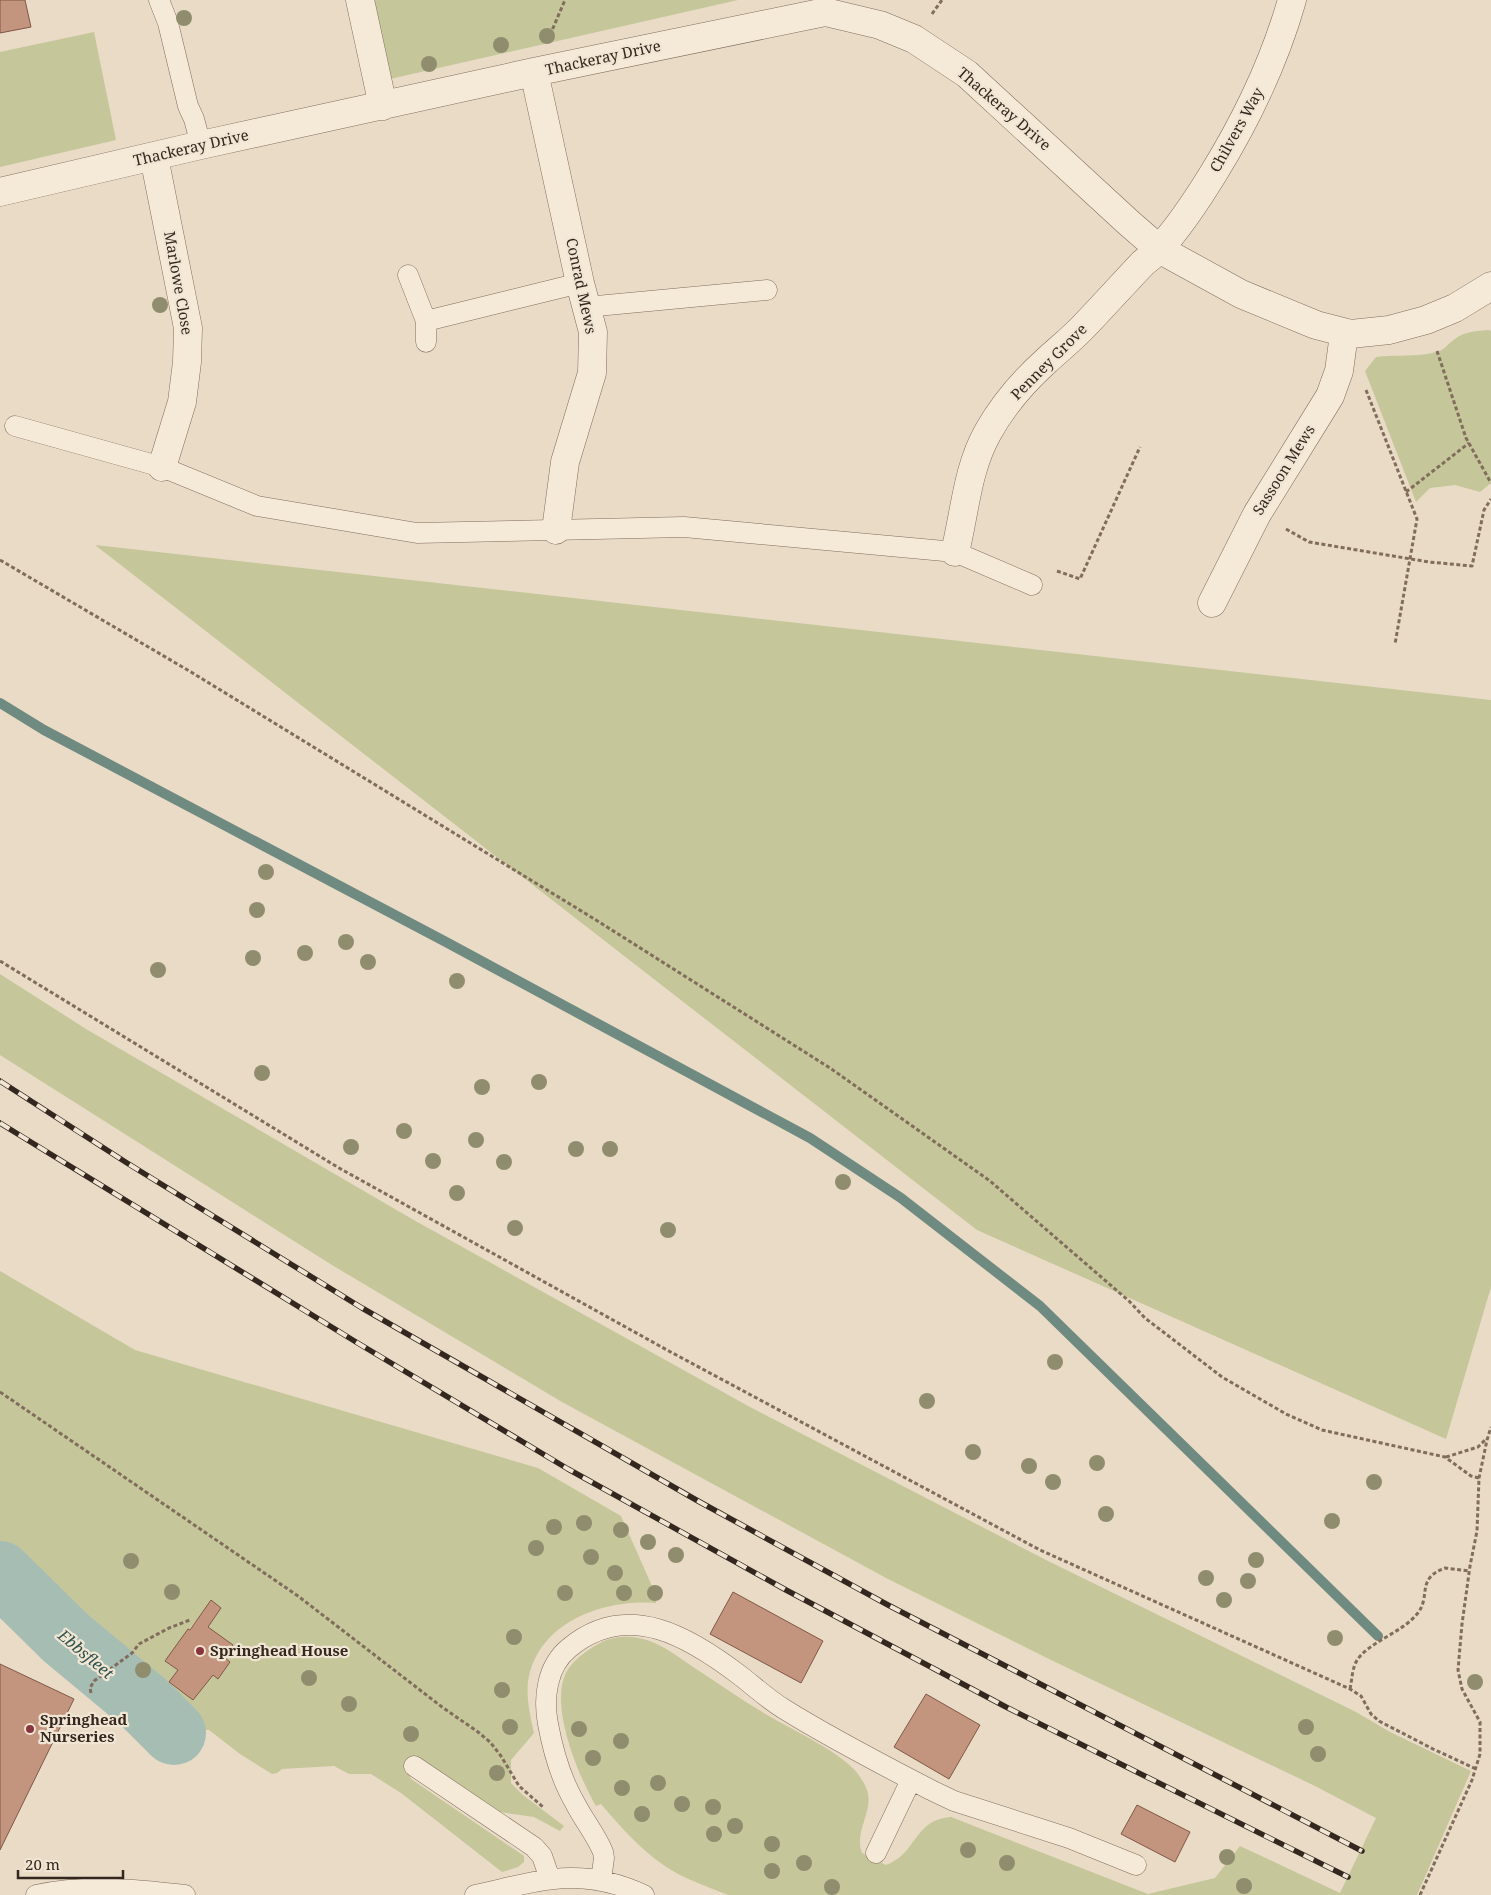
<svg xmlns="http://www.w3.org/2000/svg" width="1491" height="1895" font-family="'Noto Serif',serif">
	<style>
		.green { fill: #c5c69a; fill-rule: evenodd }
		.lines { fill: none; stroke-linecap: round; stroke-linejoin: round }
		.stream { stroke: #6e8a81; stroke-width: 10 }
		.river { stroke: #a6bdb4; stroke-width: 64 }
		.building { fill: #c3957f; stroke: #7f5746 }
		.service-casing { stroke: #826d5d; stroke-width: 21 }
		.minor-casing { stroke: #826d5d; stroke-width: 29 }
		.path { stroke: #826d5d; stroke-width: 3; stroke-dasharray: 4 2.5; stroke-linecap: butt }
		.service { stroke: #f5e9d8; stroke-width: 20 }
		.minor { stroke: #f5e9d8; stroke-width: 28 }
		.rail-casing { stroke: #34271f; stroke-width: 5.5 }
		.rail { stroke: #f1e6d4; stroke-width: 4; stroke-dasharray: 11; stroke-linecap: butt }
		.tree { fill: #908d6f }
		.poi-dot { fill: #8a343d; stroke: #f1e6d4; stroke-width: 2 }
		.labels { text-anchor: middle; stroke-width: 4.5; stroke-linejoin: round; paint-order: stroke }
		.street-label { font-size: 15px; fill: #34271f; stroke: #f1e6d4 }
		.poi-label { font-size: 15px; font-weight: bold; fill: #34271f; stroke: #f1e6d4; text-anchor: start }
		.water-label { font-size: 16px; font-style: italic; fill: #30524d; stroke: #f1e6d4 }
	</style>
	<rect width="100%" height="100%" fill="#e9dbc5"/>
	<path class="green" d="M372,0H738L390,79Z
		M94,32L116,140L0,167V52Z
		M1488,330L1491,331V483L1480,492L1455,485L1430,488L1416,502L1365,371L1376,357C1397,354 1419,358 1439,351C1444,350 1447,345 1451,342C1462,332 1474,331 1488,330Z
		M95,545L1491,700V1287L1446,1439L977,1230Z
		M0,974L86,1029L412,1219L750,1407L1046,1560L1356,1712L1390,1732L1471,1771L1417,1895H728C711,1888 694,1882 678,1874C647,1857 624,1831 601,1804L596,1806C579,1777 549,1706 566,1673C571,1663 581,1655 590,1649C606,1637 623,1634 643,1639C661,1643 678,1657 693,1667C718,1683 743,1701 769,1716C793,1730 842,1753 858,1774C862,1780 867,1787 868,1794C872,1813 854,1833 862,1853L886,1865C917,1854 914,1819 951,1817L1148,1894L1215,1878L1240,1846L1340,1893L1376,1818L1315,1786L1051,1660L888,1579L562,1402L332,1265L0,1055Z
		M0,1271L135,1350L538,1468L621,1516L652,1586L656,1596V1603C606,1599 542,1620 529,1676C525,1694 530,1715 534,1733L511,1760V1783L523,1795L564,1826L560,1831L534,1817L500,1812L416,1761L409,1774L411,1779L524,1856V1862L518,1867L502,1872L401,1793L371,1774H349L334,1766L282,1769L277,1773L272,1774L240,1754L209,1730H195L177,1748L171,1743L163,1752L148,1738L143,1742L141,1741L99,1681L132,1654L130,1651L95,1673L89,1675L92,1671L91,1669L31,1625L0,1599ZM211,1601L221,1608L208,1627L233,1645L224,1657L230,1662L218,1679L213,1675L193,1699L170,1682L178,1670L165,1661Z"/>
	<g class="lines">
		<path class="stream" d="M0,703L44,730L446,942L810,1138L901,1198L1040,1306L1378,1636"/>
		<path class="river" d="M0,1573L66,1638L143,1702L174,1733"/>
	</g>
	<path class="building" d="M0,0H25L31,27L0,33Z
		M733,1592L823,1641L801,1683L710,1634Z
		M211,1600L221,1608L208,1627L233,1645L224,1657L230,1662L218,1679L213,1675L193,1700L169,1682L178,1670L165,1661L188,1629L190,1630Z
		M0,1664L74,1699L0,1850Z
		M926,1694L980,1725L949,1779L894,1747Z
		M1137,1805L1190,1832L1175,1862L1121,1834Z"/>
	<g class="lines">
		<defs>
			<path id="service" d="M159,0L168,23L188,106L194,119L201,145
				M408,275L426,321V342
				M586,307L767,290
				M426,321L580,283
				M15,426L162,467L257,506L417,533L684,527L955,552L1032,585
				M414,1766L534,1847L542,1856L550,1879
				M876,1853L911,1780
				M601,1880L604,1858L603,1852C596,1835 583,1819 575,1803C561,1779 553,1751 548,1724C543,1697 547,1666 569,1648C628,1599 690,1637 742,1677C756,1688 769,1700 784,1709C832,1739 883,1765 933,1791L954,1801L1069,1838L1136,1865
				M36,1895C85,1884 135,1889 185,1895
				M475,1895C540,1881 579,1865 644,1895"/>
			<path id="minor" d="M360,0L383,106
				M534,72L580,283L593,332L592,373L565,462L556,530
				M154,157L188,328L187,362L182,402L162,467
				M0,192L201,145L534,72L825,12L880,25L914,39L967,74L1129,223L1159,249L1241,294L1316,325L1351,334L1389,330L1426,320L1455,308L1491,286
				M955,552C965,512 967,469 988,432C1002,407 1023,382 1045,362C1059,349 1073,338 1086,324C1105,304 1124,283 1143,263C1149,258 1155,254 1160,248C1180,226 1197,200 1213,174C1247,119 1274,63 1292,0
				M1212,603L1257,514L1330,396L1339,371L1344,334"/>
		</defs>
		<use href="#service" class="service-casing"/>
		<use href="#minor" class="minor-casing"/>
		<path class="path" d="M932,14L942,0
			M550,35L565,0
			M1437,351L1466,438L1491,483
			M1366,390L1417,519L1395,644
			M1406,492L1469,443
			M1286,529L1309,542L1429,562L1472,566L1484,510L1491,499
			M0,560L191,672L596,920L830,1068L990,1181L1129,1301L1145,1318L1222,1377L1286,1414L1322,1430L1445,1457L1471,1476L1479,1478
			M1057,571L1080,579L1140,447
			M0,961L339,1168L667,1350L1040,1550L1350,1689L1361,1696L1371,1714L1379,1721L1433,1749L1476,1769
			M0,1392L298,1596L442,1707L478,1732L490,1742L501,1756L519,1786L543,1807
			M1446,1457L1478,1447L1485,1440
			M1350,1689C1352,1680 1352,1670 1356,1662C1366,1643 1402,1633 1417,1614C1432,1596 1415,1579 1445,1568L1470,1571
			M91,1693L90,1688L94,1681L132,1653L139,1644L169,1628L190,1620
			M1420,1895L1472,1780L1480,1754V1722L1462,1689L1458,1670L1462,1624L1470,1566L1477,1531L1479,1478L1487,1440L1491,1427"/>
		<use href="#service" class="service"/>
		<use href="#minor" class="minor"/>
		<defs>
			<path id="rail" d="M0,1081L127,1163L362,1308L698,1501L888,1605L1362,1851
				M0,1123L356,1342L568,1469L786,1590L1006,1707L1348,1877"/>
		</defs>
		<use href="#rail" class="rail-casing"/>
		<use href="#rail" class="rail"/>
	</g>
	<g class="tree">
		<circle cx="184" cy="18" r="8"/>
		<circle cx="547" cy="36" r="8"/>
		<circle cx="501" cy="45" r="8"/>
		<circle cx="429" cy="64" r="8"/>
		<circle cx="160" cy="305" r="8"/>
		<circle cx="266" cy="872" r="8"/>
		<circle cx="257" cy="910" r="8"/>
		<circle cx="346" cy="942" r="8"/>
		<circle cx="305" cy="953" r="8"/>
		<circle cx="253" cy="958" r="8"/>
		<circle cx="368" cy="962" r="8"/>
		<circle cx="158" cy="970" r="8"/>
		<circle cx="457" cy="981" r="8"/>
		<circle cx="262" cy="1073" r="8"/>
		<circle cx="539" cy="1082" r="8"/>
		<circle cx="482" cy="1087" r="8"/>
		<circle cx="404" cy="1131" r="8"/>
		<circle cx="476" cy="1140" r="8"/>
		<circle cx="351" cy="1147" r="8"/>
		<circle cx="576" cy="1149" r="8"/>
		<circle cx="610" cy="1149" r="8"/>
		<circle cx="433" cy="1161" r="8"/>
		<circle cx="504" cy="1162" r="8"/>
		<circle cx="843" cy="1182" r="8"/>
		<circle cx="457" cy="1193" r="8"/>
		<circle cx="515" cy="1228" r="8"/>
		<circle cx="668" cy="1230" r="8"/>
		<circle cx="1055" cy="1362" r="8"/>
		<circle cx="927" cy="1401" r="8"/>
		<circle cx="973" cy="1452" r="8"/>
		<circle cx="1097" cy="1463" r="8"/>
		<circle cx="1029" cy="1466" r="8"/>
		<circle cx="1053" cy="1482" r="8"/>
		<circle cx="1374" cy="1482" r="8"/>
		<circle cx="1106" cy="1514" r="8"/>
		<circle cx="1332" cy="1521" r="8"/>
		<circle cx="584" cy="1523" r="8"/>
		<circle cx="554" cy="1527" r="8"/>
		<circle cx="621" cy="1530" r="8"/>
		<circle cx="648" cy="1542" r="8"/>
		<circle cx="536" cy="1548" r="8"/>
		<circle cx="676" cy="1555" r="8"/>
		<circle cx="591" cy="1557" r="8"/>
		<circle cx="1256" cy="1560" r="8"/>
		<circle cx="131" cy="1561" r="8"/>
		<circle cx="615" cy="1573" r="8"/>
		<circle cx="1206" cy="1578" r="8"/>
		<circle cx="1248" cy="1581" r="8"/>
		<circle cx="172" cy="1592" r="8"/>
		<circle cx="565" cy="1593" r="8"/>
		<circle cx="624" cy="1593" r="8"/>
		<circle cx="655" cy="1593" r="8"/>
		<circle cx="1224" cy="1600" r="8"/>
		<circle cx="514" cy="1637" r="8"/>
		<circle cx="1335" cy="1638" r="8"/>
		<circle cx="143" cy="1670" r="8"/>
		<circle cx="309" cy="1678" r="8"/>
		<circle cx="1475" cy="1682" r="8"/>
		<circle cx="502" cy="1690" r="8"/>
		<circle cx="349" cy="1704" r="8"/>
		<circle cx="510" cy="1727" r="8"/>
		<circle cx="1306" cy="1727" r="8"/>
		<circle cx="579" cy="1729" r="8"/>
		<circle cx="411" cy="1734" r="8"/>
		<circle cx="621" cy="1741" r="8"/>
		<circle cx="1318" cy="1754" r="8"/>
		<circle cx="593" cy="1758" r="8"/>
		<circle cx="497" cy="1773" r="8"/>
		<circle cx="658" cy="1783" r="8"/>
		<circle cx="622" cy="1788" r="8"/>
		<circle cx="682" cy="1804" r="8"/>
		<circle cx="713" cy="1807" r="8"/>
		<circle cx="642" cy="1814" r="8"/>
		<circle cx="735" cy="1826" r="8"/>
		<circle cx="714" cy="1834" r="8"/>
		<circle cx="772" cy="1844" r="8"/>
		<circle cx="968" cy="1850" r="8"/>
		<circle cx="1227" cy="1857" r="8"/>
		<circle cx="804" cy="1863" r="8"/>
		<circle cx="1007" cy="1863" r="8"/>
		<circle cx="772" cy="1871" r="8"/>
		<circle cx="1244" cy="1886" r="8"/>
		<circle cx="832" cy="1887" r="8"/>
	</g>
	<g class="poi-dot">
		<circle cx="200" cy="1651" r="5"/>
		<circle cx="30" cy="1729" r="5"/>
	</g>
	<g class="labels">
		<g class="street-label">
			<text transform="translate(603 58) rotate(-12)" y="5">Thackeray Drive</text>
			<text transform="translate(1004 109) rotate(41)" y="5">Thackeray Drive</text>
			<text transform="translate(1237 130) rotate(-61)" y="5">Chilvers Way</text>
			<text transform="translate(191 148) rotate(-13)" y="5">Thackeray Drive</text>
			<text transform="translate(178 283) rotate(80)" y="5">Marlowe Close</text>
			<text transform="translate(581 286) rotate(78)" y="5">Conrad Mews</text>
			<text transform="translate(1049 362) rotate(-45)" y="5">Penney Grove</text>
			<text transform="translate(1284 470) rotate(-58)" y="5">Sassoon Mews</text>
		</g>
		<g class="poi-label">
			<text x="210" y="1656">Springhead House</text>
			<text x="40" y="1725">Springhead<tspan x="40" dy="17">Nurseries</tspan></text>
		</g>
		<g class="water-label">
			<text transform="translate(86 1654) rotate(40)" y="6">Ebbsfleet</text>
		</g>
	</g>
	<path d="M18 1870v8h105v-8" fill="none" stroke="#34271f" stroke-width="2.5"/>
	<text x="25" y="1870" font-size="15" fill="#34271f" stroke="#f1e6d4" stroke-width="4" paint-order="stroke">20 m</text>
</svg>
